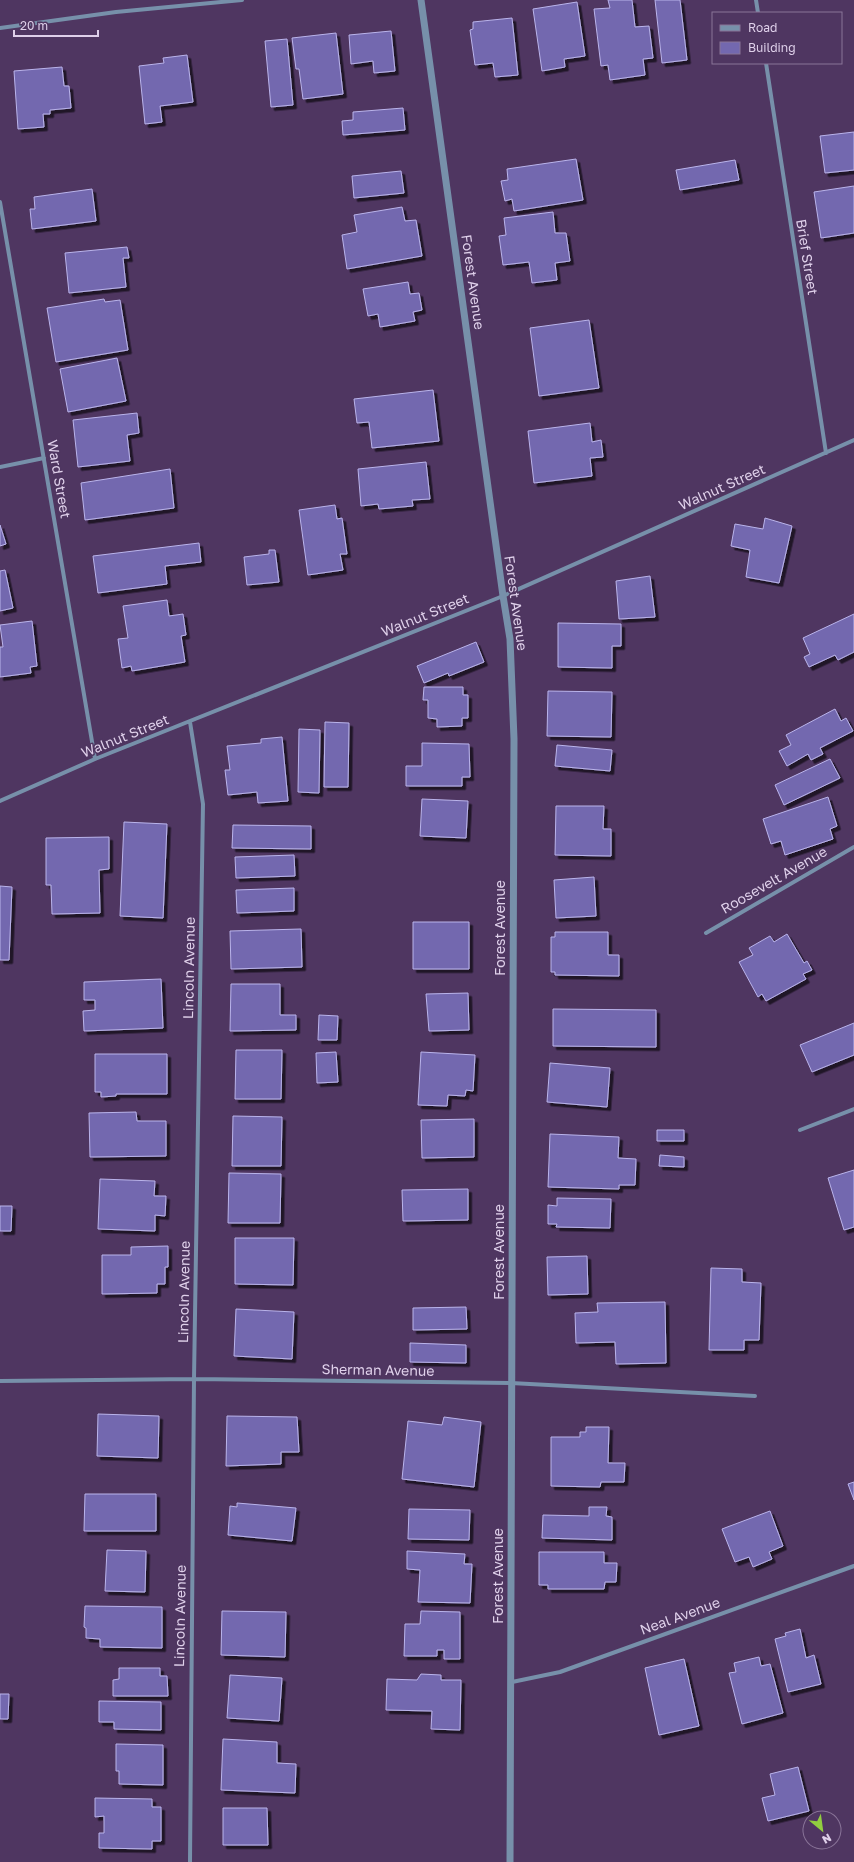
<svg xmlns="http://www.w3.org/2000/svg" width="854" height="1862" font-family="'Golos Text',sans-serif">
	<style>
		.building { fill: #7368af; stroke: #bab4eb; filter: url(#shadow) }
		.lines { fill: none; stroke-linecap: round; stroke-linejoin: round }
		.minor { stroke: #7790aa; stroke-width: 4 }
		.tertiary { stroke: #7790aa; stroke-width: 7 }
		.labels { text-anchor: middle; stroke-width: 3; stroke-linejoin: round; paint-order: stroke }
		.street-label { font-size: 14px; fill: #dfd0ea; stroke: #4f3661 }
	</style>
	<defs>
		<filter id="shadow"><feDropShadow dx="3.5" dy="3.5" stdDeviation="0" flood-color="#0009"/></filter>
	</defs>
	<rect width="100%" height="100%" fill="#4f3661"/>
	<path class="building" d="M608,0H632L635,27L649,26L653,58L643,59L645,75L610,80L608,65L601,66L594,9L610,8Z
		M655,0H680L687,60L662,63Z
		M577,2L585,56L564,59L565,67L542,71L533,9Z
		M512,18L518,75L495,77L493,63L475,65L470,30L473,29V22Z
		M391,31L395,71L374,73L373,61L351,64L349,35Z
		M336,33L343,94L303,99L299,69H296L292,38Z
		M287,39L293,105L271,107L265,41Z
		M187,55L193,102L160,106L162,122L145,124L139,66L164,63L163,58Z
		M62,67L64,86H69L71,108L50,110V114H43L44,127L18,129L14,71Z
		M403,108L405,130L343,135L342,121L353,120V112Z
		M854,132V170L825,173L820,136Z
		M576,159L583,200L514,211L512,199L505,201L501,181L508,180L507,169Z
		M735,160L739,180L680,190L676,170Z
		M401,171L404,193L354,198L352,176Z
		M854,186V233L821,238L814,192Z
		M92,189L96,221L32,229L30,209H35L34,197Z
		M402,207L405,221L416,220L422,256L347,269L342,235L357,232L354,215Z
		M553,212L555,233H566L570,261L555,263L557,280L532,283L529,262L503,265L499,236L506,235L504,218Z
		M127,247L129,258H123L126,287L69,293L65,253Z
		M408,282L410,294L419,293L422,310L413,312L415,321L380,327L378,314L368,316L363,289Z
		M104,299L105,302L120,300L128,350L56,362L47,308Z
		M589,320L599,388L539,396L530,328Z
		M117,358L126,401L68,412L60,369Z
		M433,390L439,441L372,448L369,422L357,423L354,399Z
		M137,413L139,433L127,435L130,461L78,467L73,420Z
		M590,423L592,442L601,440L603,457L590,458L592,476L534,483L528,431Z
		M426,462L430,499L412,500L413,506L379,509L378,504L361,506L358,469Z
		M170,469L174,508L85,520L81,483Z
		M335,505L337,519L342,518L347,554H340L343,570L308,575L299,510Z
		M765,518L792,526L779,583L746,577L750,550L731,546L735,524L763,529Z
		M0,525L6,544L0,546Z
		M199,543L201,562L165,566L167,584L98,593L93,556Z
		M269,550H275L279,582L247,585L244,557L269,554Z
		M5,570L13,608L0,611V571Z
		M650,576L655,617L619,619L616,581Z
		M167,600L169,616L183,614L186,635L181,636L185,662L132,671L131,666L122,668L118,639L128,638L123,606Z
		M854,614V652L838,660L835,655L809,667L804,657L810,654L803,638Z
		M32,621L37,666L30,667L31,673L0,677V647H3L0,625Z
		M558,623L621,624V646H612V668L558,667Z
		M476,642L484,662L449,676L448,673L424,683L417,666Z
		M424,687H463V695H468V718H462V726L437,727V719L428,718V700H423Z
		M548,691L612,692L611,737L547,736Z
		M835,709L841,721L846,718L853,731L820,748L823,754L811,760L808,754L787,766L779,751L791,745L786,735Z
		M325,722L349,723L348,787H324Z
		M299,729L320,730L319,793L298,792Z
		M282,737L288,801L258,803L257,792L228,795L225,770H230L227,746L261,743V739Z
		M422,743L469,744L470,777H462V786H406V766H422Z
		M557,745L612,750L610,771L555,766Z
		M830,759L840,778L784,805L775,785Z
		M828,797L837,826L830,829L833,839L785,855L781,841L771,844L763,819Z
		M422,799L468,801L466,838L420,836Z
		M556,806H604L603,829H611V856L555,855Z
		M124,822L167,824L163,918L120,916Z
		M233,825L311,826V849L232,848Z
		M109,837V869L99,870L100,913L52,914L51,885H46V838Z
		M294,855L295,876L236,878L235,857Z
		M594,877L596,916L556,918L554,880Z
		M0,886L12,887L9,960H0Z
		M294,888V911L237,913L236,890Z
		M413,922H469V969H413Z
		M301,929L302,967L231,969L230,931Z
		M555,932H608V955H619V976L555,975V972H551V937H555Z
		M787,934L804,963L807,961L812,970L803,974L806,979L766,1001L762,994L758,997L739,962L753,955L749,948L770,936L774,942Z
		M161,979L163,1028L84,1031L83,1011L95,1010V1000H84V982Z
		M231,984H280V1015H296V1030L230,1031Z
		M468,993L469,1030L429,1031L426,994Z
		M553,1009L656,1010V1047L553,1046Z
		M319,1015L338,1016L337,1040H318Z
		M854,1023V1055L812,1072L800,1045Z
		M236,1050H282L281,1099H235Z
		M336,1052L338,1082L317,1083L316,1053Z
		M421,1052L475,1055L473,1091L466,1090L465,1096L448,1095L447,1106L418,1105Z
		M95,1054H167V1094H116V1096L101,1097V1092H95Z
		M550,1063L610,1068L607,1107L547,1102Z
		M136,1112L137,1121H166V1156L90,1157L89,1113Z
		M233,1116L282,1117L281,1166H232Z
		M474,1119V1157L422,1158L421,1120Z
		M657,1130H684V1141H657Z
		M550,1134L619,1137L618,1158L636,1159L635,1185H619V1189L548,1187Z
		M660,1155L684,1157V1167L659,1166Z
		M854,1170V1227L844,1230L828,1178Z
		M229,1173L281,1174L280,1223H228Z
		M100,1179L155,1181L154,1196H166L165,1216L155,1215V1231L98,1229Z
		M468,1189V1220L403,1221L402,1190Z
		M557,1198L611,1199L610,1228L556,1227L557,1224H548V1205L557,1206Z
		M0,1206H12L11,1231H0Z
		M235,1238H294L293,1285L235,1284Z
		M168,1246V1267H165V1284H157V1293L102,1294V1255H131V1247Z
		M587,1256L588,1294L548,1295L547,1257Z
		M711,1268L742,1269V1282L761,1283L759,1340H744V1350H709Z
		M665,1302L666,1363L616,1364L615,1342L576,1343L575,1313L598,1312L597,1303Z
		M466,1307L467,1329L413,1330V1308Z
		M236,1309L294,1312L292,1359L234,1356Z
		M410,1343L466,1345V1363L410,1362Z
		M98,1414L159,1416L158,1458L97,1456Z
		M227,1416L297,1417L299,1452H281V1464L226,1466Z
		M444,1417L481,1422L474,1487L402,1479L408,1421L442,1425Z
		M586,1427H609L608,1463H625L624,1482H601L600,1487L551,1486V1437H580V1432H586Z
		M854,1482V1500L848,1484Z
		M85,1494H156V1531H84Z
		M237,1503L296,1508L292,1541L228,1535L230,1506L237,1507Z
		M589,1507H607L606,1516L612,1517V1540L542,1538L543,1515L589,1516Z
		M409,1509L470,1510L469,1540L408,1539Z
		M770,1511L783,1546L769,1552L772,1559L753,1567L749,1557L735,1562L722,1529Z
		M107,1550L146,1551L145,1592L105,1591Z
		M407,1551L465,1554L464,1564H472L470,1603L418,1602L420,1570L407,1569Z
		M539,1552H604V1563H617L616,1582H605L604,1589H548V1585H539Z
		M85,1606L162,1607V1648L100,1647V1639L86,1638V1628L84,1627Z
		M222,1611L286,1612L285,1657L221,1655Z
		M421,1611L460,1612V1659H444V1650H437V1656H404L405,1624H420Z
		M800,1629L806,1658L814,1655L821,1684L788,1692L775,1639L786,1636L785,1633Z
		M759,1657L761,1666L770,1664L783,1713L742,1724L729,1673L736,1672L734,1663Z
		M684,1659L699,1726L659,1735L645,1668Z
		M119,1668H160V1676H167L168,1696H113V1680L119,1679Z
		M421,1674L441,1675V1680H461L460,1730L431,1729L432,1711L386,1710L387,1679L417,1680Z
		M230,1675L282,1678L279,1721L227,1718Z
		M0,1694H9L8,1719H0Z
		M99,1701L161,1702V1730L114,1729V1722H99Z
		M223,1739L277,1742V1763L296,1764L295,1793L221,1790Z
		M116,1744L163,1745V1785L119,1784V1771H116Z
		M798,1767L809,1811L768,1821L762,1798L775,1795L770,1774Z
		M95,1798L152,1799V1807H161V1841H152V1849L99,1848V1833H104V1816L95,1817Z
		M223,1808H267L268,1845H223Z"/>
	<g class="lines">
		<path class="minor" d="M756,0L758,13
			M0,28L116,12L242,0
			M766,63L826,453
			M0,202L95,759
			M0,467L44,458
			M190,722L203,804L194,1379L190,1862
			M0,801L95,759L503,596L854,440
			M706,933L854,847
			M800,1130L854,1109
			M0,1381L194,1379L511,1383L755,1396
			M512,1682L560,1672L854,1566"/>
		<path class="tertiary" d="M421,0L503,596L510,639L514,739L510,1862"/>
	</g>
	<g class="labels">
		<g class="street-label">
			<text transform="translate(807 257) rotate(81)" y="5">Brief Street</text>
			<text transform="translate(473 282) rotate(82)" y="5">Forest Avenue</text>
			<text transform="translate(59 479) rotate(80)" y="5">Ward Street</text>
			<text transform="translate(722 487) rotate(-24)" y="5">Walnut Street</text>
			<text transform="translate(516 603) rotate(82)" y="5">Forest Avenue</text>
			<text transform="translate(425 615) rotate(-22)" y="5">Walnut Street</text>
			<text transform="translate(125 736) rotate(-22)" y="5">Walnut Street</text>
			<text transform="translate(774 880) rotate(-30)" y="5">Roosevelt Avenue</text>
			<text transform="translate(500 928) rotate(-90)" y="5">Forest Avenue</text>
			<text transform="translate(189 968) rotate(-89)" y="5">Lincoln Avenue</text>
			<text transform="translate(499 1252) rotate(-90)" y="5">Forest Avenue</text>
			<text transform="translate(184 1292) rotate(-89)" y="5">Lincoln Avenue</text>
			<text transform="translate(378 1370) rotate(1)" y="5">Sherman Avenue</text>
			<text transform="translate(498 1576) rotate(-90)" y="5">Forest Avenue</text>
			<text transform="translate(180 1616) rotate(-89)" y="5">Lincoln Avenue</text>
			<text transform="translate(680 1616) rotate(-20)" y="5">Neal Avenue</text>
		</g>
	</g>
	<rect x="712" y="12" width="130" height="52" fill="#4f3661" stroke="#897498"/>
	<rect x="720" y="25" width="20" height="6" fill="#7790aa" stroke="#897498"/>
	<text x="748" y="32" font-size="12" fill="#dfd0ea">Road</text>
	<rect x="720" y="42" width="20" height="12" fill="#7368af" stroke="#897498"/>
	<text x="748" y="52" font-size="12" fill="#dfd0ea">Building</text>
	<g transform="translate(822 1830) rotate(151)"><circle r="19" fill="#4f3661" stroke="#897498"/>
	<path d="M0-3L7 15L0 10L-7 15Z" fill="#91cd40"/>
	<text y="-6" font-size="11" font-weight="bold" text-anchor="middle" fill="#dfd0ea">N</text>
	</g>
	<path d="M14 30v6h84v-6" fill="none" stroke="#dfd0ea" stroke-width="2"/>
	<text x="20" y="30" font-size="12" fill="#dfd0ea" stroke="#4f3661" stroke-width="3" paint-order="stroke">20 m</text>
</svg>
